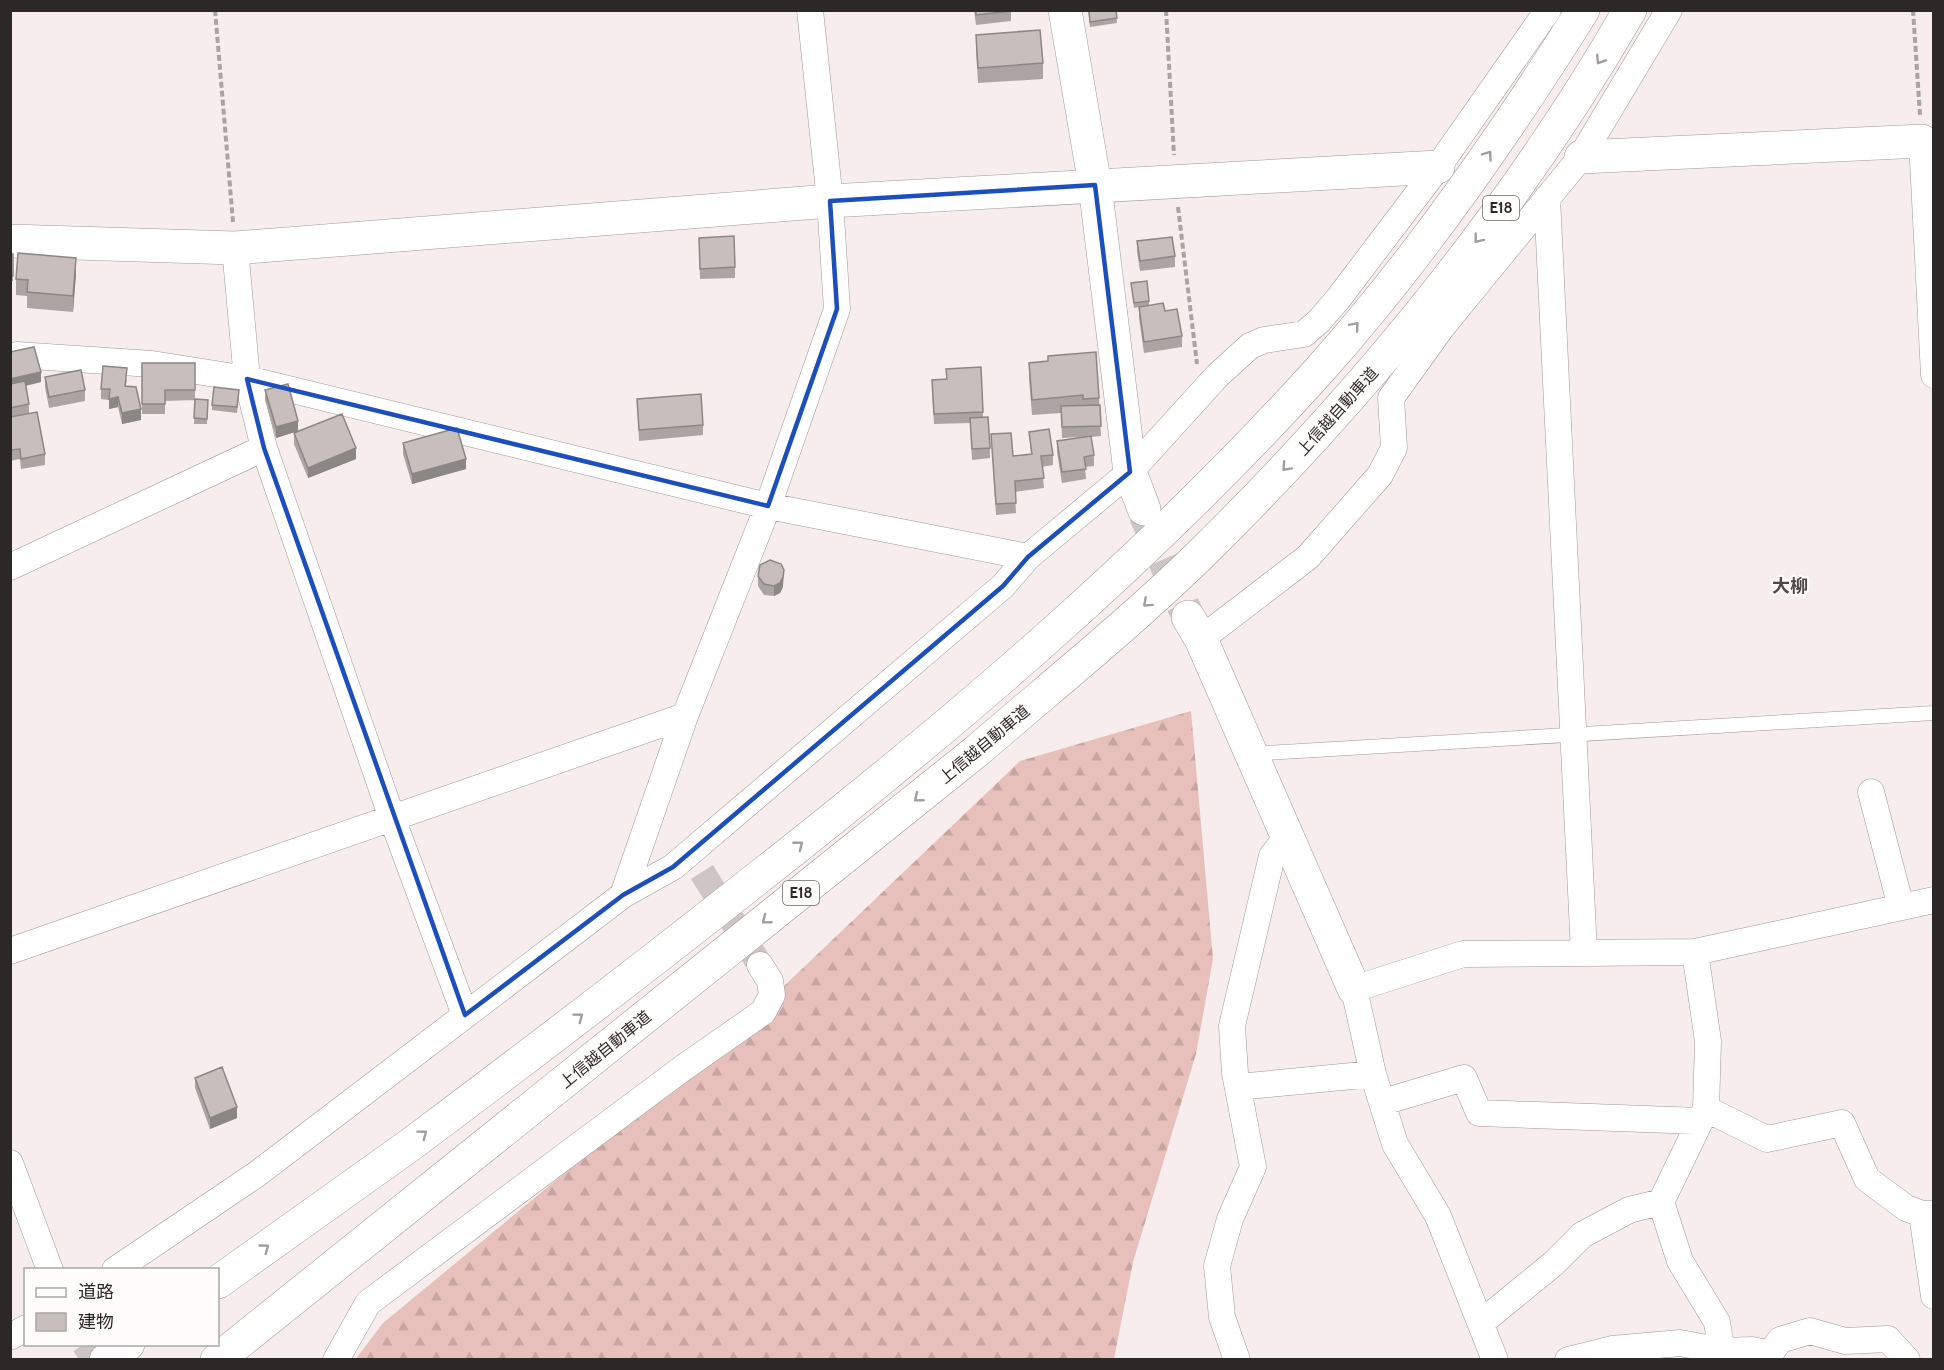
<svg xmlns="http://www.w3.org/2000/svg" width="1944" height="1370" font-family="Cabin,'Noto Sans JP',sans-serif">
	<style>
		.forest { fill: url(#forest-firs) }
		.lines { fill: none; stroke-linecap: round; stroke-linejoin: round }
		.minor-tunnel { stroke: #cec6c5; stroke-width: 26; stroke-dasharray: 26 13; stroke-linecap: butt }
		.tertiary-tunnel { stroke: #cec6c5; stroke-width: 33; stroke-dasharray: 33 16; stroke-linecap: butt }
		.service-casing { stroke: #a19896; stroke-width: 15 }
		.minor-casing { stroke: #a19896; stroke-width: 27 }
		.tertiary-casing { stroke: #a19896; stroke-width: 34 }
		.motorway-casing { stroke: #a19896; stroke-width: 34 }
		.path { stroke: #aba3a3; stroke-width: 4; stroke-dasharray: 6 3; stroke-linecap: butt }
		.service { stroke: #fff; stroke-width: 14 }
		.minor { stroke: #fff; stroke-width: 26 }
		.tertiary { stroke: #fff; stroke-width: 33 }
		.motorway { stroke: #fff; stroke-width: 33 }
		.wall { fill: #aca4a3 }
		.shaded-wall { fill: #8c8684 }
		.building { fill: #c8bfbd; stroke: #8c8684; stroke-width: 1.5 }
		.oneway { stroke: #a09e9e }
		.marked { fill: none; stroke: #1c4fbb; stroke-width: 4.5; stroke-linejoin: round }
		.labels { text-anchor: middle; stroke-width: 4.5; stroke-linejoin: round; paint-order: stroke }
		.shield { fill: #fffdfc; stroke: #6b6868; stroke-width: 1.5 }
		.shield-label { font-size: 15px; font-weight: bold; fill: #2c2828 }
		.street-label { font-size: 16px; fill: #2c2828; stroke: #fffdfc }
		.neighbourhood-label { font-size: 18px; font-weight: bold; fill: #504847; stroke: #fffdfc }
	</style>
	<defs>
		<pattern id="forest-firs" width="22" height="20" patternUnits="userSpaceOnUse" patternTransform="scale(1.5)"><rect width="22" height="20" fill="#e8c0bb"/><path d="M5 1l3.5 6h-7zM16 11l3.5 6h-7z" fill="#c7a5a1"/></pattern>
	</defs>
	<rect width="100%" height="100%" fill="#f7edec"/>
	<path class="forest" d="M1191,711L1213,959L1196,1054L1133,1262L1114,1359L355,1360L383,1323L738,1030L1020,761Z"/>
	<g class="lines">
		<path class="minor-tunnel" d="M702,872L760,965
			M84,1344L95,1360"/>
		<path class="tertiary-tunnel" d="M1145,514L1188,617"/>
		<defs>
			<path id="service" d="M1251,754L1934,713"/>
			<path id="minor" d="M1934,141H1922L1934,375
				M1547,198L1584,952
				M235,248L247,379L264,448L392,818L465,1015
				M10,357L17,355L152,364L247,379L768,506L1028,557
				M10,567L264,448
				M1201,639L1308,557L1380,475L1394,448L1391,398L1442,327L1581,157L1669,10
				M1871,792L1901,907
				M623,895L685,716L768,506L837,309L830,201L810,10
				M10,951L685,716
				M1695,952L1708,1041L1706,1109L1661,1202L1680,1261L1717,1322L1723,1360
				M1238,1087L1373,1074
				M1383,1102L1464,1078L1479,1113L1700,1121
				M1706,1109L1767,1139L1842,1123L1867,1179L1906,1208L1922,1214
				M10,1163L50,1270
				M1934,1214H1922L1934,1296
				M115,1270L257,1174L623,895L673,867L1003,586L1028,557L1130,472L1217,376L1250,346L1264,340L1304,334L1319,321L1338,299L1438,167L1548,10
				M1482,1322L1553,1264L1582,1235L1629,1210L1661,1202
				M10,1337L26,1328
				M336,1360L368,1303L683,1068L763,1012L772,995L770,981L760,965
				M1237,1360L1222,1317L1217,1266L1230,1219L1253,1167L1235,1073L1232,1026L1272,856L1287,836
				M1495,1360L1438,1216L1395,1144L1373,1074L1354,989L1463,954L1695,952L1934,900
				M1568,1360L1612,1349L1680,1343L1723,1351L1752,1350L1770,1354L1780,1340L1810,1331L1845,1341L1888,1339L1907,1360"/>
			<path id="tertiary" d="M1065,10L1095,185L1130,472L1144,509
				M1581,157L1922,141
				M10,241L235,248L830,201L1438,167
				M1188,617L1201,639L1354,989"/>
			<path id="motorway" d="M218,1282C282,1236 346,1191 410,1145C521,1062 631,978 740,892C943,733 1141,567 1315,375C1416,263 1503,138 1583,10
				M106,1360L128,1344
				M217,1360L978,750C1052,686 1129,624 1199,556C1364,394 1514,211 1630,10"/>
		</defs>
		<use href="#service" class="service-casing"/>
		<use href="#minor" class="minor-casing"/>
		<use href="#tertiary" class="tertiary-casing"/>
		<use href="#motorway" class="motorway-casing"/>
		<path class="path" d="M215,10L233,222
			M1166,10L1174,155
			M1913,10L1920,115
			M1178,207L1197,364"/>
		<use href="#service" class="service"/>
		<use href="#minor" class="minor"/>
		<use href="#tertiary" class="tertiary"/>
		<use href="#motorway" class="motorway"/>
	</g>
	<path class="wall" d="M974,10H1011V21L976,25Z
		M1088,10H1116L1117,23L1090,27Z
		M976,35L1043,63V79L978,83L976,51Z
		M699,238L735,267V278L700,279Z
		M1137,241L1175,256V267L1140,271L1137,252Z
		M10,254H13V281H10Z
		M76,274L73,312L27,308V296L16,295V279Z
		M1131,283L1149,301V305L1165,311L1182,336V347L1144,353L1139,318V307L1134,308Z
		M10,352L41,382L26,386L29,404V413L45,454V465L21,469L20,459L10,461Z
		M1048,356L1099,398L1101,436L1091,437L1094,455V466L1085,467L1086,479L1062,483L1057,452V441L1081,437L1062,438L1061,413L1032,415L1029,379V363L1048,362Z
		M142,363H195V400L165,401V414H142Z
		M981,367L983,417L990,448V458L972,460L970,423L934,424L932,390L946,379Z
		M45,377L85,390V401L49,408L45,387Z
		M127,379L126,386L141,420L122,424L118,407L109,409V400L101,399V389Z
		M265,390L298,431L276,438L265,400Z
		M239,395L237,413L212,410V405Z
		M195,399L208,400L207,424H194Z
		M637,399L703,425V435L639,441Z
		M1029,432L1053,455V465L1042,467L1044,488L1015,492L1016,513L996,515L991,434L1013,456L1031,454Z
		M294,433L356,459L308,478L294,444Z
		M403,443L466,469L412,484L403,454Z
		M758,576L783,587L780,593L774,596L764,595L758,586Z
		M195,1078L237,1118L210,1129L195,1088Z"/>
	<path class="shaded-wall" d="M76,258V274L73,312V296Z
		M41,372V382L10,389V379Z
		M118,397V407L109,409V399Z
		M141,409V420L122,424V413Z
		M298,421V431L276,438V427Z
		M356,448V459L308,478V468Z
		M466,459V469L412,484V474Z
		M784,570L783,587L780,593L774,596V586Z
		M237,1107V1118L210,1129V1118Z"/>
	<path class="building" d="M976,10H1011V11L976,15Z
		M1089,10H1116L1117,18L1090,22Z
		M1040,30L1043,63L978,68L976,35Z
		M734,236L735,267L700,269L699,238Z
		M1172,237L1175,256L1140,261L1137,241Z
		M18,253L76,258L73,296L27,292L28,280L16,279Z
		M10,254H13V276H10Z
		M1147,281L1149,301L1134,303L1131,283Z
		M1163,303L1165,311L1177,309L1182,336L1144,342L1139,307Z
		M34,347L41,372L10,379V352Z
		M1096,352L1099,398L1083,399V395L1032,400L1029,363L1048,361V356Z
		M142,363H195V390H165V404H142Z
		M103,366L127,368L125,386L136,387L141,409L122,413L118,397L109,399L110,389H101Z
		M981,367L983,412L934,414L932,380L947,379L946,369Z
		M81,370L85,390L49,397L45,377Z
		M25,381L29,404L10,408V384Z
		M288,384L298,421L276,427L265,390Z
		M214,387L239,390L237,407L212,405Z
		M701,394L703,425L639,430L637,399Z
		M195,399L208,400L207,419L194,418Z
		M1100,405L1101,426L1062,427L1061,406Z
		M37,412L45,454L21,459L20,449L10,450V417Z
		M342,414L356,448L308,468L294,433Z
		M988,417L990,448L972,449L970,418Z
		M457,428L466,459L412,474L403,443Z
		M1049,429L1053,455L1041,456L1044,478L1015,481L1016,503L996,504L991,434L1011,433L1013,456L1032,454L1029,432Z
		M1091,436L1094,455L1084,457L1086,469L1062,472L1057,441Z
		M770,560L781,564L784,570L783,577L780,583L774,586L764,584L758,576L760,565Z
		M222,1067L237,1107L210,1118L195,1078Z"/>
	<defs><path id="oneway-chevron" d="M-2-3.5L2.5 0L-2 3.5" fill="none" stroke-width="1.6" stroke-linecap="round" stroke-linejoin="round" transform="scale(1.5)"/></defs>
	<g class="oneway">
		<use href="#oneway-chevron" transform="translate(1600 60) rotate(123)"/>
		<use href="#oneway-chevron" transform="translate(1488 155) rotate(-55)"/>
		<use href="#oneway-chevron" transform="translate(1478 239) rotate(128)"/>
		<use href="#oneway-chevron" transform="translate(1355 326) rotate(-50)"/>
		<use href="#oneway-chevron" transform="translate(1286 467) rotate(133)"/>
		<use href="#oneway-chevron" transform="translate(1147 603) rotate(138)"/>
		<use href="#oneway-chevron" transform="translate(918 798) rotate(141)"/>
		<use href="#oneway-chevron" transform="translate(799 845) rotate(-38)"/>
		<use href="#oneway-chevron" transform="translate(766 920) rotate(141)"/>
		<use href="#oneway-chevron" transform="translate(579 1017) rotate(-37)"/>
		<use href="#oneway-chevron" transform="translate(423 1134) rotate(-37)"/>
		<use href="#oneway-chevron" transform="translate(265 1248) rotate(-36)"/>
	</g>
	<path class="marked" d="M1095,185L1130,472L1028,557L1003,586L673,867L623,895L465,1015L264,448L247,379L768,506L837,309L830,201Z"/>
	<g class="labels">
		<g class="shield">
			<rect x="1483" y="196" width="36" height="24" rx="4.5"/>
			<rect x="783" y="881" width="36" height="24" rx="4.5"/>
		</g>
		<g class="shield-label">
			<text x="1501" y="213">E18</text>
			<text x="801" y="898">E18</text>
		</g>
		<g class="street-label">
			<text transform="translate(1337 411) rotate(-48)" y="6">上信越自動車道</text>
			<text transform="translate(984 744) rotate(-40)" y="6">上信越自動車道</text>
			<text transform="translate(605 1049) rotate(-39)" y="6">上信越自動車道</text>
		</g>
		<g class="neighbourhood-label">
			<text x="1790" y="592">大柳</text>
		</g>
	</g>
	<rect width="1944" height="1370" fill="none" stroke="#2c2828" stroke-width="24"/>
	<rect x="24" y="1268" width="195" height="78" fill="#fffdfc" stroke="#aba8a7" stroke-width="1.5"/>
	<rect x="36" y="1288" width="30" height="9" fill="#ffffff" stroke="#aba8a7" stroke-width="1.5"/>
	<text x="78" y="1298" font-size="18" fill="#2c2828">道路</text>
	<rect x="36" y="1313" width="30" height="18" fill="#c8bfbd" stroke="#aba8a7" stroke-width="1.5"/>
	<text x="78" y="1328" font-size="18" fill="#2c2828">建物</text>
</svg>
